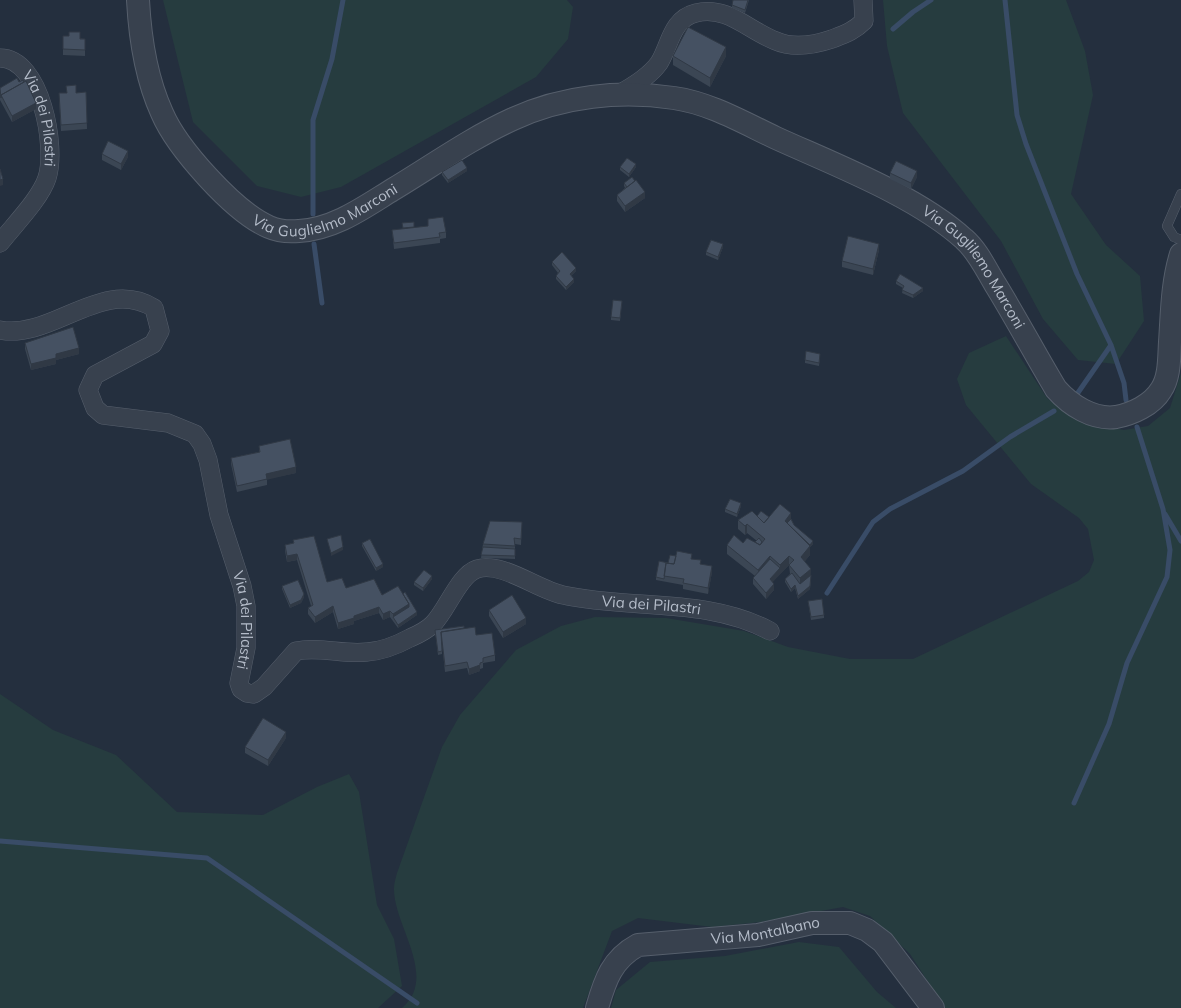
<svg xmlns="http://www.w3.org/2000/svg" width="1181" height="1008" font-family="Mulish,sans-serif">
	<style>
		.green { fill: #263c3f }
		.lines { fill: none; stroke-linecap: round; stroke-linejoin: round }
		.stream { stroke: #394c67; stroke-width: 5 }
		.service-casing { stroke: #565f6c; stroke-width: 10 }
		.minor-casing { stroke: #565f6c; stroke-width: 19 }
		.tertiary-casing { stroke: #565f6c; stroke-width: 24 }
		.service { stroke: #38414e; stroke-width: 9 }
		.minor { stroke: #38414e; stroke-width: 18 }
		.tertiary { stroke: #38414e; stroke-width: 22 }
		.wall { fill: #3b4654 }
		.shaded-wall { fill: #303945 }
		.building { fill: #455162; stroke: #303945 }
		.labels { text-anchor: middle; stroke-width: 4; stroke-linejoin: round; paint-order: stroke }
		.street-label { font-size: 15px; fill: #b4bcc9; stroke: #1d2633 }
	</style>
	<rect width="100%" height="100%" fill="#242f3e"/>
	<path class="green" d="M163,0H567L573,7L568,39L536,77L341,187L301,197L257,186L193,122Z
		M883,0H1066L1085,51L1093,95L1071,194L1106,245L1140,276L1144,321L1116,364L1078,360L1043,319L1001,241L903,113L887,46Z
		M1006,336L1047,398L1076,420L1124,430L1148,426L1170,408L1181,373V1008H945L910,954L870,916L843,907L761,922L712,927L638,918L612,931L583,1008H402C439,976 393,925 394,888C394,883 396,877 397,873L442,747L460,715L516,650L561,626L595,617L666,618L744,631L788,647L850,659H913L1078,581L1089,572L1094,560L1088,529L1079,518L1031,484L966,405L957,379L969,353Z
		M0,694L53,730L116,755L177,812L263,815L317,787L349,774L359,792L377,905L394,939L402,986L378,1008H0Z
		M799,942L839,947L877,992L896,1008H611L616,990L650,962L725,956Z"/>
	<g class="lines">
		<path class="stream" d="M1005,0L1017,115L1026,144L1077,274L1111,345L1124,383L1126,400
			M893,29L913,12L931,0
			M313,214V120L332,59L343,0
			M314,244L322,303
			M1075,397L1111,345
			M1165,514L1181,541
			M827,593L873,522L890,509L963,471L1010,437L1054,411
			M1074,803L1109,724L1127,663L1167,577L1170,550L1163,509L1137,427
			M0,841L207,858L417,1003"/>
		<defs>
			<path id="service" d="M1181,194L1167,226L1174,237L1181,240"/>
			<g id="minor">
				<path id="s1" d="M0,58C41,58 57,147 47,178C40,199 14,225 0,243"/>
				<path d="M617,95C632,87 649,77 659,63C670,46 671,19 696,13C727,5 749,31 776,41C794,49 814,45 832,39C845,34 854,31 864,21L863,0"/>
				<path id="s2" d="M0,330C52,340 103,276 154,308L160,331L153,344L95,375L88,390L95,408L103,415L168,423L195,434L202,444L208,460L219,515L242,586L246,606V648L239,683L241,689L247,693L254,694L264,687L296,651C320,646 343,655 367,652C382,651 397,645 410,638C417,635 427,630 433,624C447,610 459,575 477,569C502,561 538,590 563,595C631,610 707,597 770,631"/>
			</g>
			<g id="tertiary">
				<path id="s3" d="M138,0C140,38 146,78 162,113C177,148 234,212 269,227C278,231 288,232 299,231C334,229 363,208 392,190C432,166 471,138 513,119C563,96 620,90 674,98C710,103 744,123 776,138C833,164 917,196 964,239C977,250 986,269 995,284C1016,318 1035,354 1056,389C1070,405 1093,420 1116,417C1132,414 1152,405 1161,390C1170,377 1169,357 1170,342C1172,313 1172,283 1181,254"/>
				<path id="s4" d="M597,1008C605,980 612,959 638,945L758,935L812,923H850L867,930L883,942L933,1008"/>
			</g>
		</defs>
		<use href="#service" class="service-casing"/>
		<use href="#minor" class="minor-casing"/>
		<use href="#tertiary" class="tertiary-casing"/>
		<use href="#service" class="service"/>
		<use href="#minor" class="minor"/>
		<use href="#tertiary" class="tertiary"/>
	</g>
	<path class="wall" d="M749,0L745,13L732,8V5Z
		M63,36L85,39V56L63,55Z
		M673,56H726L710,87L673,65Z
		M19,82L36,109L12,122L0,100V88Z
		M86,92L87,129L61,131L59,99L76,93Z
		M102,154L128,157L121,170L102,160Z
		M620,167H636L629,177L620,170Z
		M467,171L448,183L442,175V172Z
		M890,173L917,177L911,189L890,179Z
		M624,183L645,198L625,212L617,201V195L625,188L624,186Z
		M428,219L446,232V238L440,239V243L394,249L392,230L428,226Z
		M723,247L718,260L706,255V252Z
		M879,250L873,275L842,267V261Z
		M552,262L576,271L571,276L574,282L566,290L556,279V276L558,273L552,265Z
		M896,281L923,291L913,298L902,293L903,288L896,284Z
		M622,301L620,321L611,320V317Z
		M25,343L79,354L56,360V364L31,370L25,349Z
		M820,357L819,366L805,363V360Z
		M259,446L296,473L267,479V485L237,492L231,464V458L259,452Z
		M741,506L737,517L725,512V509Z
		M757,516L791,519L794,525L813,544L810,547V555L804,562L811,578L810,589L798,599L795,588L791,592L785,582V579L790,574L789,565L772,582L774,590L766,599L753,584V578L755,576L727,554V545L743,543L755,542L757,541L747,533L745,535L738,529V520Z
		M522,522L521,545L515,544V559L481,558L483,544Z
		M293,540L327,582L346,588L382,595L417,615L398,628L390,617L383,620L379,613L354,621V624L338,629L333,612L315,623L308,614V608L311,606L297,560L287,562L285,551V545L293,543Z
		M362,543L383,567L376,571L362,546Z
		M692,559L712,572L708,594L683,589V585L656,580V577L668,563Z
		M432,579L423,591L414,585V582Z
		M282,586L304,597L301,603L290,608L282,589Z
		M808,601L824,615V618L811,620Z
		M489,610L526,624L503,638L489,616Z
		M464,628L476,635L495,655V661L483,663V668L480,669V671L469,675L467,668L445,672L442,643V654L438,655L435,630Z
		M286,738L268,766L245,753V747Z"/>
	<path class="shaded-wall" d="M726,47V56L710,87V78Z
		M36,103V109L12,122V116Z
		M128,151V157L121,170V164Z
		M636,164V167L629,177V174Z
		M467,168V171L448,183V180Z
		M917,171V177L911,189V183Z
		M3,179V185L0,186V180Z
		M645,192V198L625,212V206Z
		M723,244V247L718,260V257Z
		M879,244V250L873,275V269Z
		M576,268V271L570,277V274Z
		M574,279V282L566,290V287Z
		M923,288V291L913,298V295Z
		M79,348V354L56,360V364L31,370V364L56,354Z
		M296,467V473L266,480V474Z
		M741,503V506L737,517V514Z
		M791,513V522L786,528L785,521Z
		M747,524V533L745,535V526Z
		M813,541V544L810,547V555L801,566V557L807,548Z
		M343,547V550L331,556V553Z
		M297,554V560L287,562V556Z
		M770,556V565L758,579V570Z
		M789,556V565L770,585V579L780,568V565Z
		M383,564V567L376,571V568Z
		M712,566V572L708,594V588Z
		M811,569L810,589L798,599L800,587V578Z
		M432,576V579L423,591V588Z
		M774,584V590L766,599V593Z
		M795,585V588L791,592V589Z
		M304,594V597L301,603L290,608V605Z
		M409,604V610L393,617V620V614Z
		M333,606V612L315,623V617Z
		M379,607V613L354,621V624L338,629V623L354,616Z
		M390,611V617L383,620V614Z
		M417,612V615L398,628V625Z
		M526,618V624L503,638V632Z
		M480,665V671L469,675V669Z
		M286,732V738L268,766V760Z"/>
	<path class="building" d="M733,0H748L745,10L732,5Z
		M688,27L726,47L710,78L673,56Z
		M69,32H80V39H85V50L63,49V36H69Z
		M17,78L19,82L23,80L24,82L1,95V98L0,88Z
		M26,81L36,103L12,116L1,95Z
		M76,85V93L86,92L87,123L61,125L59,93H67L66,86Z
		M108,141L128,151L121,164L102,154Z
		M627,158L636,164L629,174L620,167Z
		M462,160L467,168L448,180L442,172Z
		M896,161L917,171L911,183L890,173Z
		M0,169L3,179L0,180Z
		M632,177L635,181L627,187L624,183Z
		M636,180L645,192L625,206L617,195Z
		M443,217L446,232L439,233L440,237L394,243L392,230L428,226V219Z
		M414,222V227L403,228L402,223Z
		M848,236L879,244L873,269L842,261Z
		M711,240L723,244L718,257L706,252Z
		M562,252L576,268L570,274L574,279L566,287L556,276L560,271L552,262Z
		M900,274L923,288L913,295L902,290L904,286L896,281Z
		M613,300L622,301L620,318L611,317Z
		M73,327L79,348L56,354V358L31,364L25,343Z
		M806,351L820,354L819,363L805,360Z
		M290,439L296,467L266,474L267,479L237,486L231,458L260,452L259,446Z
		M730,499L741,503L737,514L725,509Z
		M780,504L791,513L785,521L810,546L801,557L811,569L800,578L789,565L794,560L789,556L780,565L770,556L758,570L727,545L734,535L743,543L747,538L760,545L765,539L747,524L745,526L738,520L752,511L764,523Z
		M761,511L769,517L764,523L757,516Z
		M791,519L794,525L813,541L810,545L787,523Z
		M490,521L522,522L521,539L514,538L515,546L483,544Z
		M341,535L343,547L331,553L327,539Z
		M314,536L327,582L342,578L346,588L374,579L382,595L398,586L409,604L393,614L390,611L383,614L379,607L354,616V618L338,623L333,606L315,617L308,608L313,605L297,554L287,556L285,545L294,543L293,540Z
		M759,538L762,542L760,545L755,542Z
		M370,539L383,564L376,568L362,543Z
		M483,547L515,549V556L481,555Z
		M677,551L692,554L691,559L701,560L700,564L712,566L708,588L683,583L684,579L664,576L666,563L674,564Z
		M670,555L676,556L674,564L666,563L664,579L656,577L659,561L668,563Z
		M770,559L780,568L770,579L774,584L766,593L753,578Z
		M424,570L432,576L423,588L414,582Z
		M792,573L800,584L811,575L810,586L798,596L795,585L791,589L785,579Z
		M298,580L304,594L301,600L290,605L282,586Z
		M405,592L417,612L398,625L393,617L409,607V604L403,594Z
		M512,595L526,618L503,632L489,610Z
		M822,599L824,615L811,617L808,601Z
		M464,626V628L441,632L442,651L438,652L435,630Z
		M475,627L476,635L492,633L495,655L483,658V662L480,663V665L469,669L467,662L445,666L441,632Z
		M263,718L286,732L268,760L245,747Z"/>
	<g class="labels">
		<g class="street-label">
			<text dy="5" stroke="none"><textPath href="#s1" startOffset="80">Via dei Pilastri</textPath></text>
			<text dy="5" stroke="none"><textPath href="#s3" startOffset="335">Via Guglielmo Marconi</textPath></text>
			<text dy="5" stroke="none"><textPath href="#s3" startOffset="1065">Via Guglilemo Marconi</textPath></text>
			<text dy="5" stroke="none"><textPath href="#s2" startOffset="1141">Via dei Pilastri</textPath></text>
			<text dy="5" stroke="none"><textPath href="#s2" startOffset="601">Via dei Pilastri</textPath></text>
			<text dy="5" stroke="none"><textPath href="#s4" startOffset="206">Via Montalbano</textPath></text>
		</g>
	</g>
</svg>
